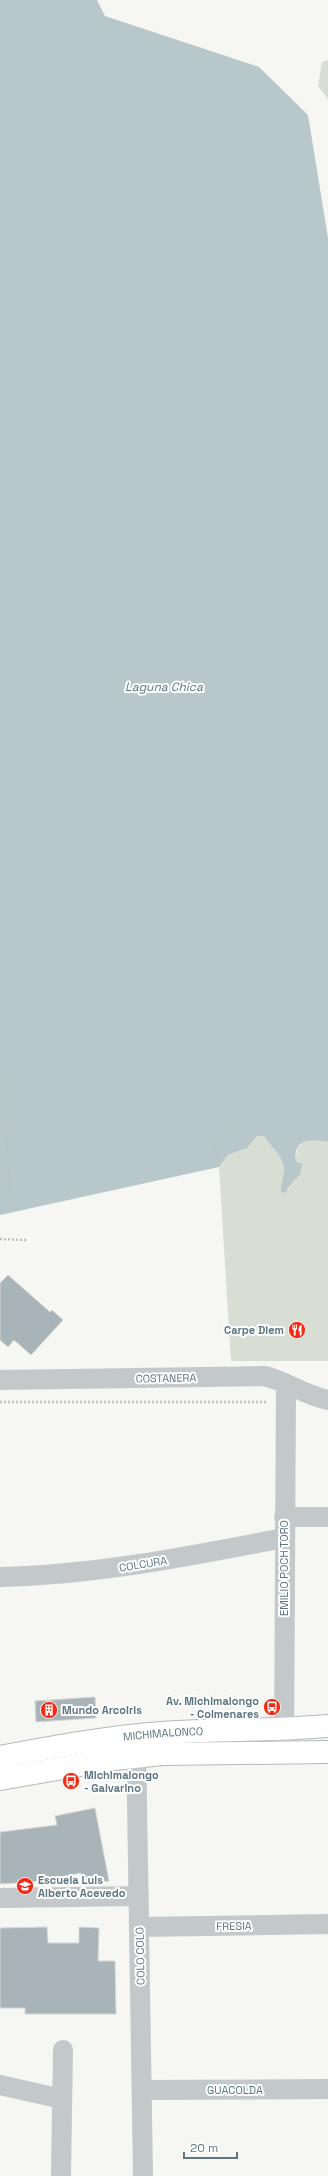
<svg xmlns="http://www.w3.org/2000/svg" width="328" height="2176" font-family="'Space Grotesk',sans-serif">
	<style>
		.green { fill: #d8ded3 }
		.water { fill: #b8c8ca }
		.building { fill: #a8b4b8; stroke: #d7d7d5 }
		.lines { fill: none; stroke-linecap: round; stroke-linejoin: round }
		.major-casing { stroke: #b3babd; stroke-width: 24 }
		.path { stroke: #bec1c3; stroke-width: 2.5; stroke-dasharray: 2 2; stroke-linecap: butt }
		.minor { stroke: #c3c8cb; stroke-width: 20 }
		.major { stroke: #fff; stroke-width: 22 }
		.labels { text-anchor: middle; stroke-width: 4; stroke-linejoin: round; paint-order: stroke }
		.poi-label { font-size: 11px; font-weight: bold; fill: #5e7680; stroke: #fff; text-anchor: start }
		.street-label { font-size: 11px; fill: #5e7680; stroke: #fff }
		.water-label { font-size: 12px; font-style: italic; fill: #59777c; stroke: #fff }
	</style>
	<rect width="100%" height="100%" fill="#f6f6f2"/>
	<path class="green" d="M328,60V99L318,86L322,62Z
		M257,1136H264C270,1147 285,1157 285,1170C284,1178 280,1183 281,1192L289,1189C302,1164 284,1131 328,1142V1361H231L219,1167L228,1155L247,1148Z"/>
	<path class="water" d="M0,0H97L105,16L259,67L308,115L328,238V1142C311,1138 292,1139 296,1162L302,1164L300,1175L294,1180L285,1193L281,1192C280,1183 284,1178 284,1170C285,1157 270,1147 264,1136H257L247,1148L228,1155L219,1167L0,1215Z"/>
	<path class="building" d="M8,1275L50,1312L52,1310L63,1320L31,1355L14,1340L8,1347L0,1340V1283Z
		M95,1697L96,1718L36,1722L35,1701Z
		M95,1808L109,1881L83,1885L81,1873L32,1882L0,1884V1832L57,1825L55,1816Z
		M47,1927L48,1943H79V1927L99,1928L98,1961H115L116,2014H25V2008H0V1928Z"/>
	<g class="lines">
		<defs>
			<g id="major">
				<path id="s1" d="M0,1757C54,1747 107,1737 162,1733C217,1729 273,1731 328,1726"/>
				<path d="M0,1779L114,1759L163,1754L328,1752"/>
			</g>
		</defs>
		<use href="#major" class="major-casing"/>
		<path class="path" d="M0,1078H2L12,1212
			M231,1123L247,1148
			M0,1133H6
			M215,1145L219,1167
			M0,1176H9
			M0,1239L27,1240
			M0,1402H266V1400"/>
		<path class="minor" d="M0,1380L265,1376C287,1382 305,1395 328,1400
			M284,1517H328
			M0,1577C96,1575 190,1556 284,1538
			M136,1740L143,2176
			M284,1752L286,1384
			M0,1898L139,1896
			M139,1927L328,1924
			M0,2085L62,2099
			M142,2090L328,2089
			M61,2176L63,2050"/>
		<use href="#major" class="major"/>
	</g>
	<defs>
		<symbol id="restaurant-disc" viewBox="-11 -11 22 22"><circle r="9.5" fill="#f22c16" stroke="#fff"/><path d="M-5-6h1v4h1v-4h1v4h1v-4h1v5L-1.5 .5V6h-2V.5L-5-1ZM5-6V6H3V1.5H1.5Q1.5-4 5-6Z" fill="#fff"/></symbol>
		<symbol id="bus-disc" viewBox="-11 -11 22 22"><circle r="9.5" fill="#f22c16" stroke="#fff"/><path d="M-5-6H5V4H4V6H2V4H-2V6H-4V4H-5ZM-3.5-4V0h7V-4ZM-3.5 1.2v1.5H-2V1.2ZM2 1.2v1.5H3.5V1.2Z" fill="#fff"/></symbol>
		<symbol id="building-disc" viewBox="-11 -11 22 22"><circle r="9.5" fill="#f22c16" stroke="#fff"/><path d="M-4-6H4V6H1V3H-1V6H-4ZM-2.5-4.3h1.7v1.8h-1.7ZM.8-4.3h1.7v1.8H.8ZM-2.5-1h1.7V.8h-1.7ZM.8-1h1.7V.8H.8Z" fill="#fff"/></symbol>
		<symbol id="school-disc" viewBox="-11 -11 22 22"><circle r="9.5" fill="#f22c16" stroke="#fff"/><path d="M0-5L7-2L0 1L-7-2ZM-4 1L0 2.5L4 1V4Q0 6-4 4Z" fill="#fff"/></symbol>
	</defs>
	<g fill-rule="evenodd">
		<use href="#restaurant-disc" x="287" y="1320" width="20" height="20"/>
		<use href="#bus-disc" x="262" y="1697" width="20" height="20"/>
		<use href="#building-disc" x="39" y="1700" width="20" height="20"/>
		<use href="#bus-disc" x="61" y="1771" width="20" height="20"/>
		<use href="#school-disc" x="15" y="1876" width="20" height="20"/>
	</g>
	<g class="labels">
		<g class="poi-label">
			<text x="284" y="1334" text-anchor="end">Carpe Diem</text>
			<text x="259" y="1705" text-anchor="end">Av. Michimalongo<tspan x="259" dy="13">- Colmenares</tspan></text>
			<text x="62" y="1714">Mundo Arcoiris</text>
			<text x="84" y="1779">Michimalongo<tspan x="84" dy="13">- Galvarino</tspan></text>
			<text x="38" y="1884">Escuela Luis<tspan x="38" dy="13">Alberto Acevedo</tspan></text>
		</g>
		<g class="street-label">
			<text transform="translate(166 1378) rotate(-1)" y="4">COSTANERA</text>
			<text transform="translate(143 1564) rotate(-9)" y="4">COLCURA</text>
			<text transform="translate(284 1568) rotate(-90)" y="4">EMILIO POCH TORO</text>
			<text dy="4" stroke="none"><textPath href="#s1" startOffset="165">MICHIMALONCO</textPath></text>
			<text transform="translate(234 1926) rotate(-1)" y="4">FRESIA</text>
			<text transform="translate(140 1956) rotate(-91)" y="4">COLO COLO</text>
			<text x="235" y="2094">GUACOLDA</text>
		</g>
		<g class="water-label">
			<text x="164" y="691">Laguna Chica</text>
		</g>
	</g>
	<path d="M184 2152v6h53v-6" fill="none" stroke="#5e7680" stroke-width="2"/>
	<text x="190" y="2152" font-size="12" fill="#5e7680" stroke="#ffffff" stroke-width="3" paint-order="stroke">20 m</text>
</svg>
